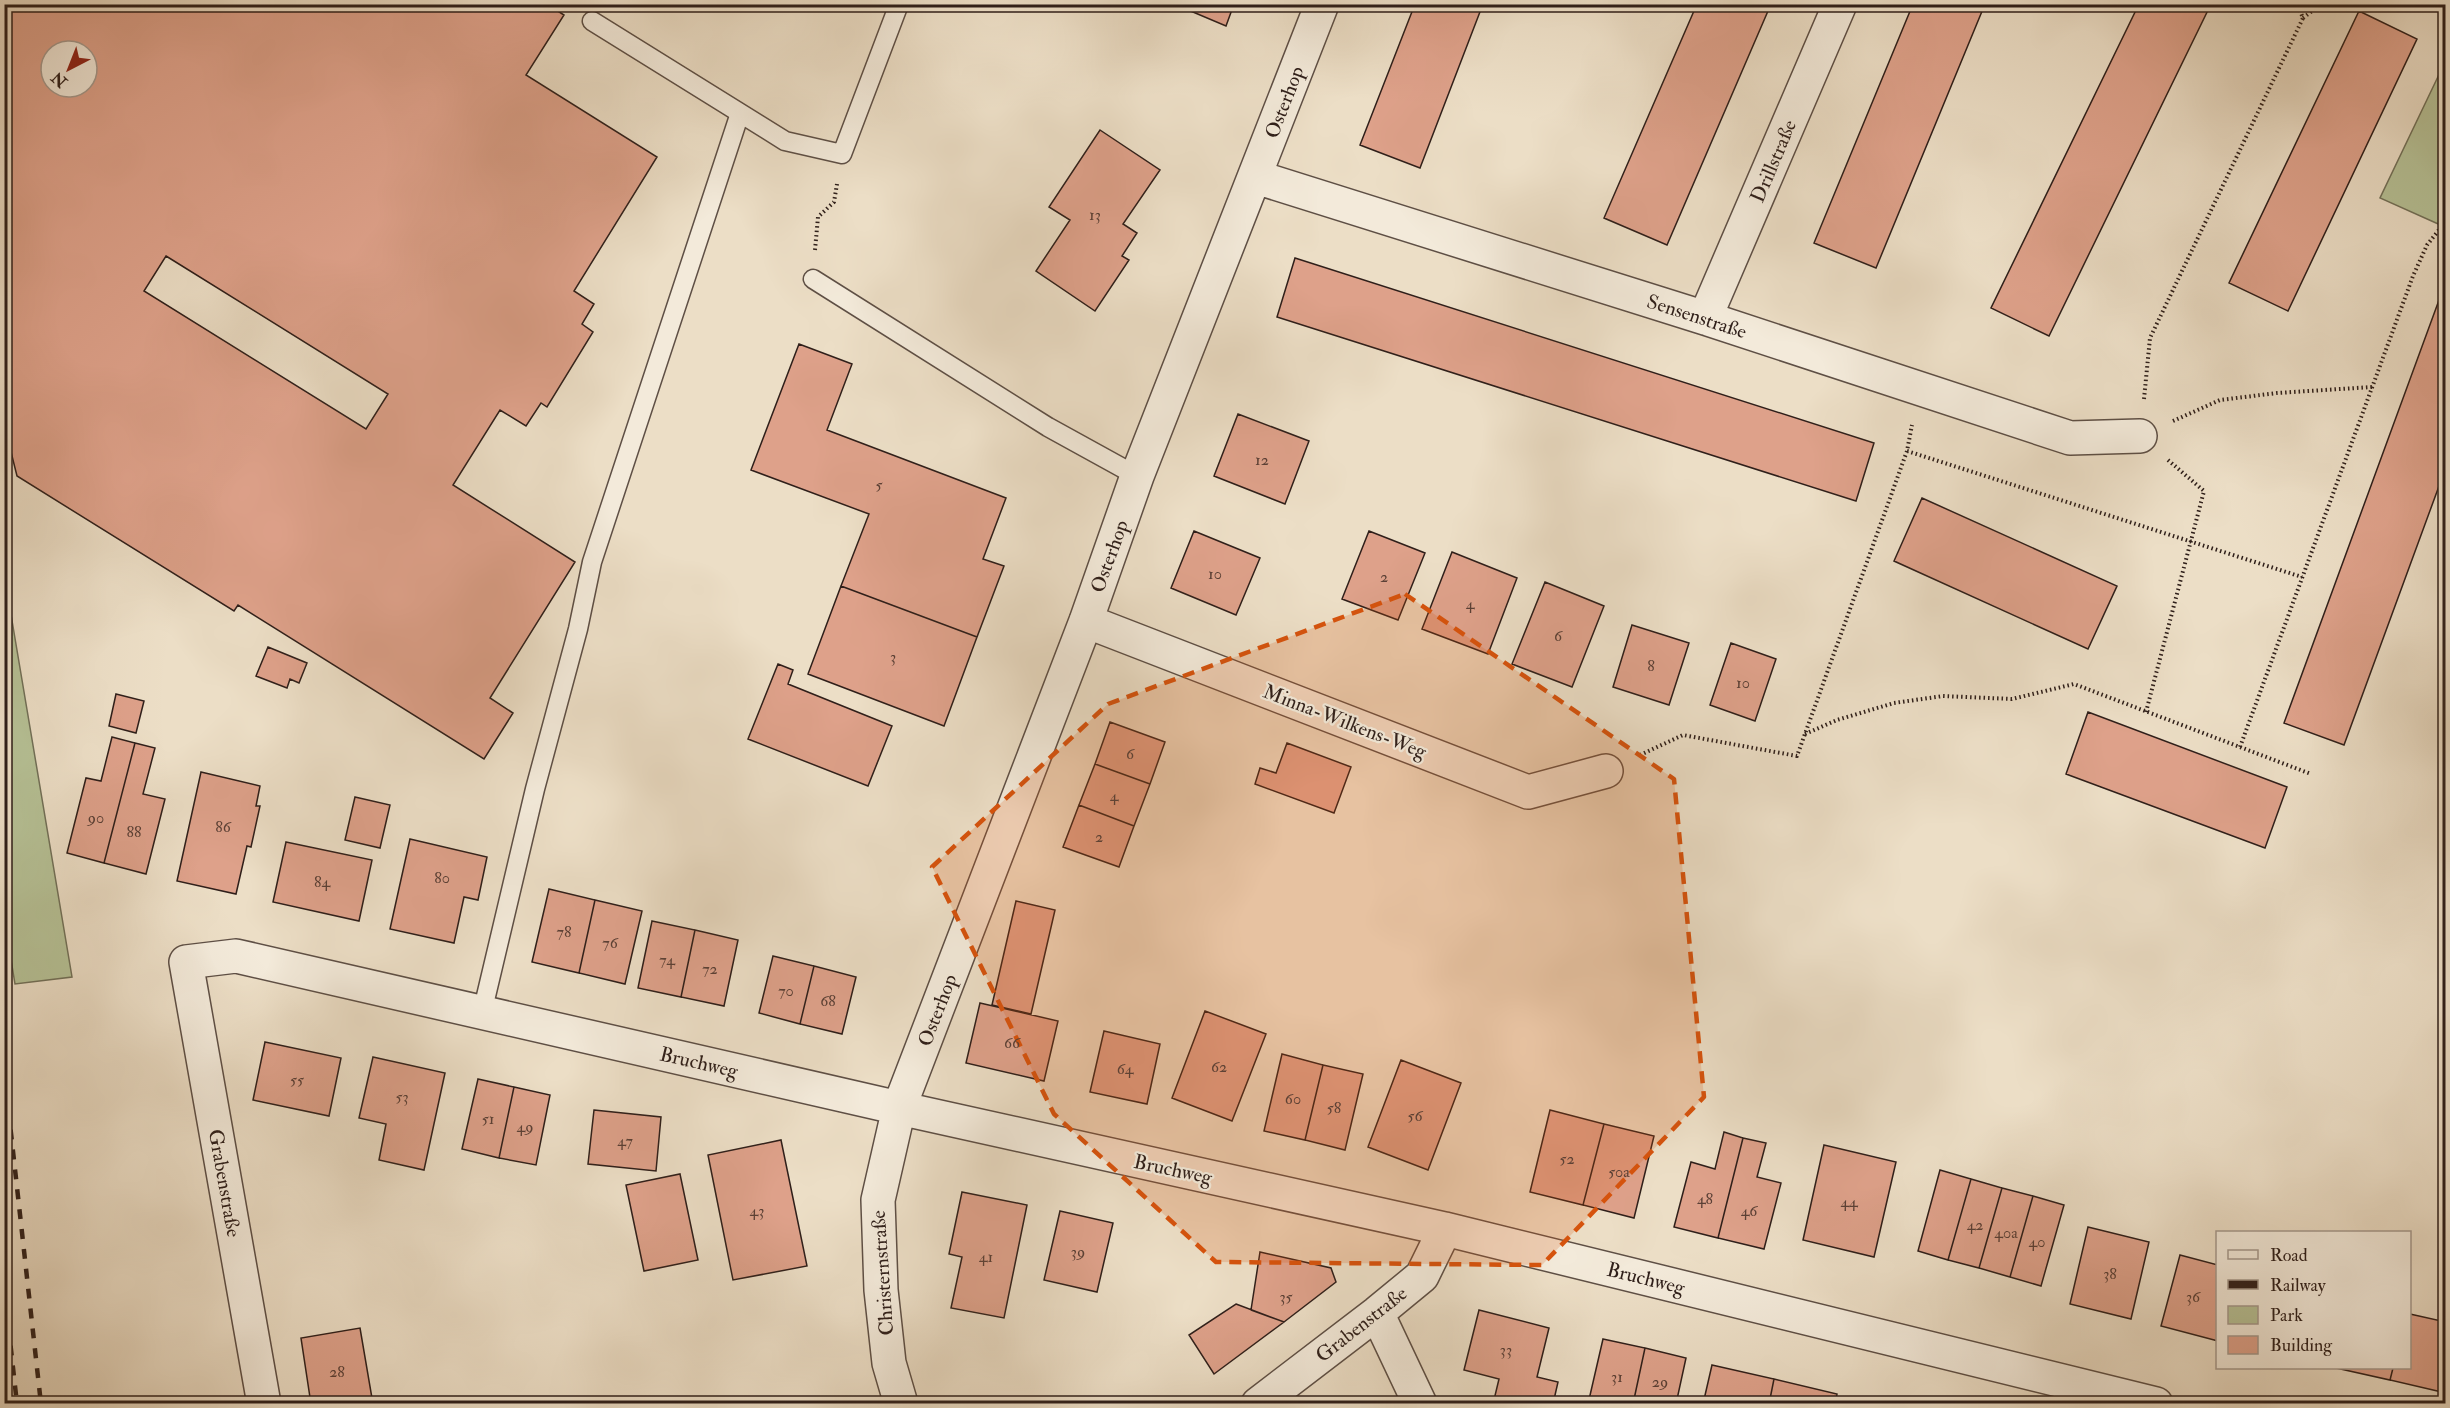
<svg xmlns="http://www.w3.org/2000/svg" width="2450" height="1408" font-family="'IM FELL Double Pica',serif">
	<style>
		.green { fill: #b6c196; stroke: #727058; stroke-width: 1.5 }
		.building { fill: #dea18a; stroke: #2f1f1a; stroke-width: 1.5; fill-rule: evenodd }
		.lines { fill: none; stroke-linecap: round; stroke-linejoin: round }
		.lane-casing { stroke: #5e4f45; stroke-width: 21 }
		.street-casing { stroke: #5e4f45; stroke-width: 36 }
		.path { stroke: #2f1f1a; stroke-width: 4; stroke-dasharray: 1.5 3; stroke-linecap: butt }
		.lane { stroke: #f3eada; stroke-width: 18 }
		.street { stroke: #f3eada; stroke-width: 33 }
		.rail { stroke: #2f1f1a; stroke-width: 4.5; stroke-dasharray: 10 10; stroke-linecap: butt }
		.marked { fill: #d6530d; fill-opacity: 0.2; stroke: #d6530d; stroke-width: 4.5; stroke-dasharray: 12 8; stroke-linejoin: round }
		.labels { text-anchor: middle; stroke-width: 4.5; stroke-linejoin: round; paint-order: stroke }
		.number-label { font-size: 16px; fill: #5b4036 }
		.street-label { font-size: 20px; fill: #2f1f1a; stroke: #f3eada }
	</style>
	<rect width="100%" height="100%" fill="#ecdec6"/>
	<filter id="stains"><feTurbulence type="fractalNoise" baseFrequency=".00333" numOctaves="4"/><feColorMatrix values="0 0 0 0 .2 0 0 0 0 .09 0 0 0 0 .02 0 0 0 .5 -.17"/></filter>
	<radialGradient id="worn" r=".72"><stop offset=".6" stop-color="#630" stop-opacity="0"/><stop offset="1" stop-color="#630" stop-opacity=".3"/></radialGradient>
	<path class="green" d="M2445,62V227L2380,198Z
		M4,573L72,977L15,984L4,917Z"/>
	<path class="building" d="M4,4H160L168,9L171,4H547L564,15L526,75L657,157L574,291L594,304L582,324L593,332L547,407L541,403L526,426L500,410L453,485L575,562L490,698L513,713L484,759L238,605L234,611L17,476L4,424ZM51,51H87V87H51ZM166,256L388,394L366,429L144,291Z
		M1174,4H1234L1226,26Z
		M1483,4L1420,168L1360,145L1415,4Z
		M1697,4H1771L1667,245L1604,218Z
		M1913,4H1985L1876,268L1814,243Z
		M2139,4H2211L2049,336L1991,308Z
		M2359,11L2417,39L2288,311L2229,283Z
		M1100,130L1160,170L1123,224L1137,233L1122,256L1129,260L1095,311L1036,271L1070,220L1049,207Z
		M1295,258L1874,443L1856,501L1277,317Z
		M2446,281V467L2344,745L2284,723Z
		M799,344L852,364L827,430L1006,498L983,559L1004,566L977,637L841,586L869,514L751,470Z
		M1238,414L1309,441L1285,504L1214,476Z
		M1922,498L2117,586L2088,649L1894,561Z
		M1194,531L1260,558L1236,615L1171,588Z
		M1369,531L1425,553L1398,620L1342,599Z
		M1452,552L1517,578L1488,654L1422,629Z
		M1545,582L1604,606L1572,687L1512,664Z
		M841,586L977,637L944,726L808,674Z
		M1632,625L1689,643L1669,705L1613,687Z
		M1731,643L1776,659L1755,721L1710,705Z
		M268,647L307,663L299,683L290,679L287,688L256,676Z
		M778,664L793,670L788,684L892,726L868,786L748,739Z
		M116,694L144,701L136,733L109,726Z
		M2088,712L2287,787L2265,848L2066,774Z
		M1110,722L1165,742L1150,784L1095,764Z
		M112,737L135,743L104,863L67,853L86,778L101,781Z
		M135,743L155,748L143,794L165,799L146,874L104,863Z
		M1287,743L1351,767L1334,813L1255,784L1260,768L1276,773Z
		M1095,764L1150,784L1134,826L1079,805Z
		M201,772L260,786L256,806H260L251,847L247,846L236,894L177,881Z
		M355,797L390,805L380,848L345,840Z
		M1079,805L1134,826L1119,867L1063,847Z
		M410,839L487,857L478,900L464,897L454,943L390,929Z
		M286,842L372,860L359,921L273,902Z
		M549,889L595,900L579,973L532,962Z
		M595,900L642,911L625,984L579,973Z
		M1016,901L1055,910L1031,1014L992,1005Z
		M652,921L695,930L681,997L638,988Z
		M695,930L738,940L724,1006L681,997Z
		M773,956L814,966L800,1024L759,1013Z
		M814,966L856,977L842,1034L800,1024Z
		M980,1003L1058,1021L1044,1081L966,1063Z
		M1205,1011L1266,1034L1232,1121L1172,1098Z
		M1104,1031L1160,1044L1147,1104L1090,1092Z
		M265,1042L341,1058L329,1116L253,1100Z
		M1282,1054L1323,1065L1305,1140L1264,1131Z
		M373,1057L445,1073L424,1170L379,1160L386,1124L359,1118Z
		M1401,1060L1461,1083L1428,1170L1368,1147Z
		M1323,1065L1363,1074L1345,1150L1305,1140Z
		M478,1079L514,1087L499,1158L462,1149Z
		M514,1087L550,1095L536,1165L499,1158Z
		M594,1110L661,1117L656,1171L588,1164Z
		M1550,1110L1604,1124L1583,1205L1530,1192Z
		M1604,1124L1654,1136L1634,1218L1583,1205Z
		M1724,1132L1743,1138L1718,1238L1674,1227L1691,1162L1715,1169Z
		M1743,1138L1766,1143L1757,1177L1781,1183L1764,1249L1718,1238Z
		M781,1140L807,1266L733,1280L708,1155Z
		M1824,1145L1896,1162L1874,1257L1803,1240Z
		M1940,1170L1971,1179L1948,1260L1918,1251Z
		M680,1174L698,1260L644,1271L626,1185Z
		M1971,1179L2002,1188L1979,1268L1948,1260Z
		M2002,1188L2033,1196L2010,1277L1979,1268Z
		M962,1192L1027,1205L1004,1318L951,1308L962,1257L949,1254Z
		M2033,1196L2064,1205L2041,1286L2010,1277Z
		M1060,1211L1113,1223L1097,1292L1044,1280Z
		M2088,1227L2149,1242L2131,1319L2070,1304Z
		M1260,1252L1331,1268L1336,1282L1284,1322L1251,1310Z
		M2180,1255L2218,1265V1341L2161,1326Z
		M1236,1304L1284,1322L1214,1374L1189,1335Z
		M1479,1310L1549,1328L1537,1377L1558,1382L1553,1404H1493L1499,1379L1464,1370Z
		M2410,1314L2446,1322V1393L2390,1380L2393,1368H2410Z
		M360,1328L373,1404H311L301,1338Z
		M1603,1339L1645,1348L1633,1404H1588Z
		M1645,1348L1686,1358L1676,1404H1633Z
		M1712,1365L1774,1379L1769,1404H1703Z
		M2336,1368H2393L2390,1380Z
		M1774,1379L1837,1394L1835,1404H1769Z"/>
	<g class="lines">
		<defs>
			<path id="lane" d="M592,21L785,141L842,154L899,4
				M813,279L1048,427L1137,476
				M482,1013L535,789L578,629L592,562L740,113"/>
			<path id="street" d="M1256,177L1705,318L2070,438L2140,436
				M1705,318L1840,4
				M1086,621L1528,792L1606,771
				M1377,1313L1420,1404
				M264,1404L186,962L236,956L899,1108L1445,1229L2156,1404
				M901,1404L889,1363L881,1290L878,1200L899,1108L1086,621L1137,476L1322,4
				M1258,1404L1377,1313L1422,1276L1445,1229"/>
		</defs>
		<use href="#lane" class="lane-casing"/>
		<use href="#street" class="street-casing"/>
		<path class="path" d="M2303,18L2321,4
			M815,250L818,217L834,202L837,184
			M2144,399L2150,338L2303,18L2297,4
			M2173,421L2220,400L2277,393L2372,387
			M1907,451L2302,577
			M2146,712L2204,491L2168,460
			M1805,734L1837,720L1894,703L1943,696L2012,699L2074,684L2311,774
			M2240,747L2413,276L2427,245L2446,221
			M1640,755L1683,735L1797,756L1907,451L1912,425"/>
		<use href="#lane" class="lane"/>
		<use href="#street" class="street"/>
		<path class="rail" d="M4,1070L41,1404
			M4,1286L17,1404"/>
	</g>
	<path class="marked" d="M1405,594L1674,779L1704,1097L1542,1265L1216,1262L1054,1114L932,867L1108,704Z"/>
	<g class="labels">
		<g class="number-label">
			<text x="1095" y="220">13</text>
			<text x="1262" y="465">12</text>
			<text x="879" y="490">5</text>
			<text x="1215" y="579">10</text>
			<text x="1384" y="582">2</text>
			<text x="1470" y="609">4</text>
			<text x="1558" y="641">6</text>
			<text x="893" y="662">3</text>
			<text x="1651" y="671">8</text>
			<text x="1743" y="688">10</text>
			<text x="1130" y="759">6</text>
			<text x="1114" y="801">4</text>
			<text x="96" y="823">90</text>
			<text x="223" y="832">86</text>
			<text x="134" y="837">88</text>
			<text x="1099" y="842">2</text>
			<text x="442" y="883">80</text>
			<text x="322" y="887">84</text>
			<text x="564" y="937">78</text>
			<text x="610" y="948">76</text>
			<text x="667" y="965">74</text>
			<text x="710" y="974">72</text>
			<text x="786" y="996">70</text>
			<text x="828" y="1006">68</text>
			<text x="1012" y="1048">66</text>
			<text x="1219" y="1072">62</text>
			<text x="1125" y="1074">64</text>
			<text x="297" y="1085">55</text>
			<text x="402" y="1102">53</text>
			<text x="1293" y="1104">60</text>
			<text x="1334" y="1113">58</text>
			<text x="1415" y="1121">56</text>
			<text x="488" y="1124">51</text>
			<text x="525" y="1132">49</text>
			<text x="625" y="1146">47</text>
			<text x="1567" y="1164">52</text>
			<text x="1619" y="1177">50a</text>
			<text x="1705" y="1204">48</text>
			<text x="1849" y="1207">44</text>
			<text x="757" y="1216">43</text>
			<text x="1749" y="1216">46</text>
			<text x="1975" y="1230">42</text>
			<text x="2006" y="1238">40a</text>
			<text x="2037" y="1247">40</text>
			<text x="1078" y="1257">39</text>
			<text x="986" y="1262">41</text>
			<text x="2110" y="1279">38</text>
			<text x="1286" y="1302">35</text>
			<text x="2193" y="1302">36</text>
			<text x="1506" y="1355">33</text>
			<text x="337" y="1377">28</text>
			<text x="1617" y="1382">31</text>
			<text x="1660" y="1387">29</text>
		</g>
		<g class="street-label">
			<text transform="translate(1284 102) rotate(-69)" y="7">Osterhop</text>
			<text transform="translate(1773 161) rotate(-67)" y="7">Drillstraße</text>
			<text transform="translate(1697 316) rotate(18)" y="7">Sensenstraße</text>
			<text transform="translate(1109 556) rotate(-70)" y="7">Osterhop</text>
			<text transform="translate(1345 721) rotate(21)" y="7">Minna-Wilkens-Weg</text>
			<text transform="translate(937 1010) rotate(-69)" y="7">Osterhop</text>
			<text transform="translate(699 1062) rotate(13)" y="7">Bruchweg</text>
			<text transform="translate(1173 1169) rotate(12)" y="7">Bruchweg</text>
			<text transform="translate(225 1183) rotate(80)" y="7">Grabenstraße</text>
			<text transform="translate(882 1273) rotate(-94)" y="7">Christernstraße</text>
			<text transform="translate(1646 1278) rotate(14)" y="7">Bruchweg</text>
			<text transform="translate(1361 1324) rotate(-38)" y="7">Grabenstraße</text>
		</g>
	</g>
	<rect width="2450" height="1408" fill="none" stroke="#ecdec6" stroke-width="24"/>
	<rect x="6" y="6" width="2438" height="1396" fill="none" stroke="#2f1f1a" stroke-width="3"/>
	<rect x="12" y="12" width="2426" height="1384" fill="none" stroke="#2f1f1a" stroke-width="1.5"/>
	<rect x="2216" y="1231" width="195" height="138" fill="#f3eada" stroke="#a5998d" stroke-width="1.5"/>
	<rect x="2228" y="1250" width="30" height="9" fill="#f3eada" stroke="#a5998d" stroke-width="1.5"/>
	<text x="2270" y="1261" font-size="18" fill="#2f1f1a">Road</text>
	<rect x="2228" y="1280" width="30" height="9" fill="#2f1f1a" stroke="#a5998d" stroke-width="1.5"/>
	<text x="2270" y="1291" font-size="18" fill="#2f1f1a">Railway</text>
	<rect x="2228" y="1306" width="30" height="18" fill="#b6c196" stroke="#a5998d" stroke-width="1.5"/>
	<text x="2270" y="1321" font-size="18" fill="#2f1f1a">Park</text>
	<rect x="2228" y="1336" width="30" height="18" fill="#dea18a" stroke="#a5998d" stroke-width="1.5"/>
	<text x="2270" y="1351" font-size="18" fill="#2f1f1a">Building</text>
	<g transform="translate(69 69) rotate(222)"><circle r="28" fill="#f3eada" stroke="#a5998d" stroke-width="1.5"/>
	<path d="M0-4.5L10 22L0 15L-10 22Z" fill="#8f2418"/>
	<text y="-9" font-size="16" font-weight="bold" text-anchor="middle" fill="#2f1f1a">N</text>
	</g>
	<rect width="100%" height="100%" filter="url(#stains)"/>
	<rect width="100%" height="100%" fill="url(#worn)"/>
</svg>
